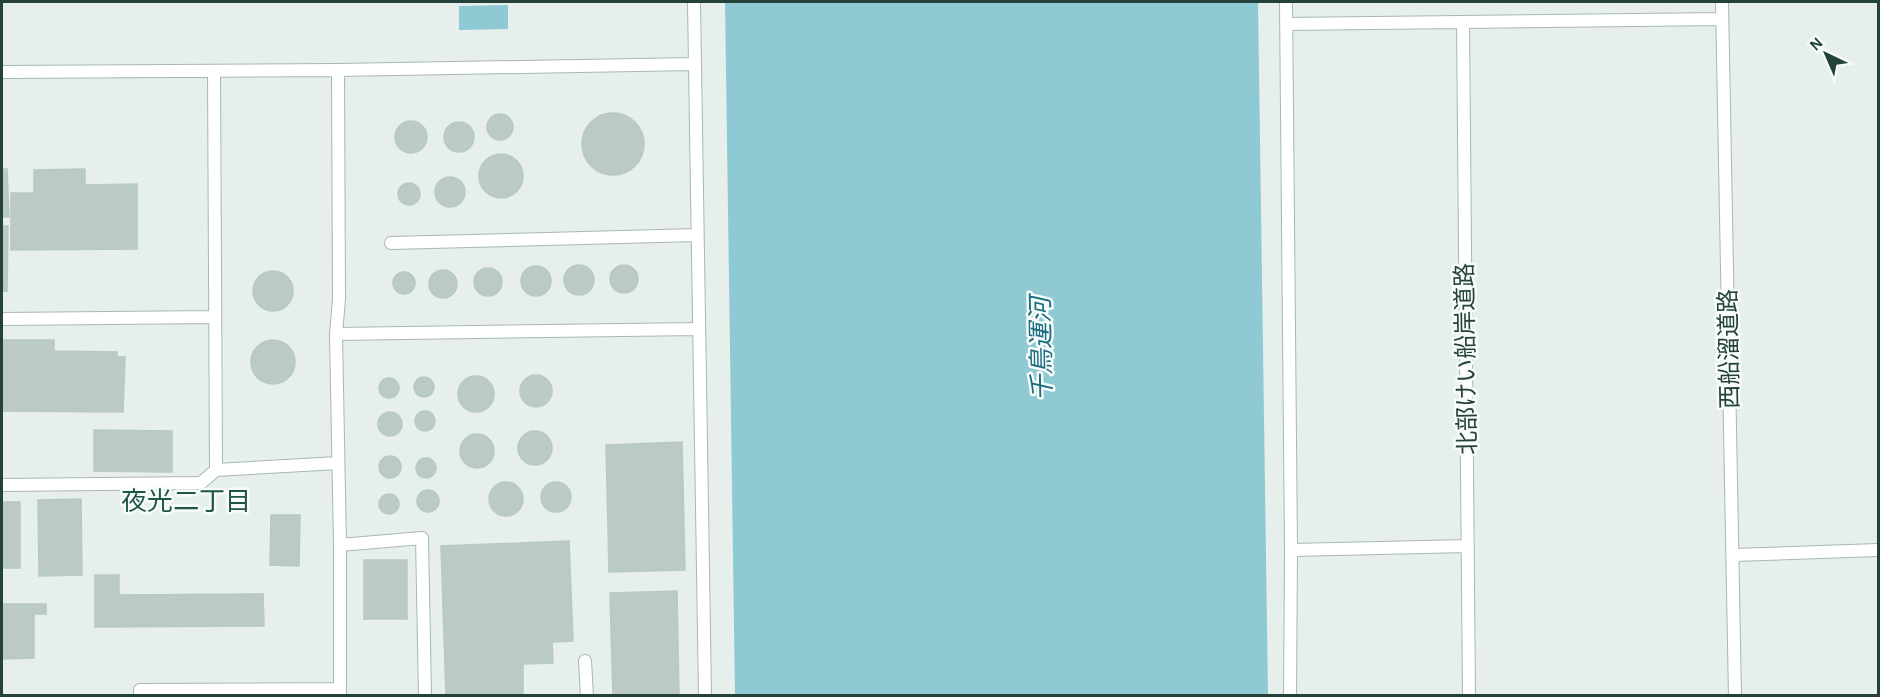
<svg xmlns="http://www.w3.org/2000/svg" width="1880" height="697" font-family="'Alegreya Sans','Noto Sans JP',sans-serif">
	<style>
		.water { fill: #8ec9d4 }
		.building { fill: #bbcac4; stroke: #b8c9c2; stroke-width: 1.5 }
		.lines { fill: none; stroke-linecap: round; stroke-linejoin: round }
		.lane-casing { stroke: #a8b8b2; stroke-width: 14 }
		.lane { stroke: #fff; stroke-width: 12 }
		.labels { text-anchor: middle; stroke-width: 5; stroke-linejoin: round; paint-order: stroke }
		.street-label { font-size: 24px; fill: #24423a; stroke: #f7fbf9 }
		.water-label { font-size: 26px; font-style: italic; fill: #1c6f80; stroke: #f7fbf9 }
		.neighbourhood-label { font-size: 26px; fill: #1f5548; stroke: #f7fbf9 }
	</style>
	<rect width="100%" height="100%" fill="#e6efeb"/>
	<path class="water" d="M725,2H1258L1268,695H735Z
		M508,5V29L459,30V6Z"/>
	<path class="building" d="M582 144a31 31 0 1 1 62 0a31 31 0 1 1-62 0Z
		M487 127a13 13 0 1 1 26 0a13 13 0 1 1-26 0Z
		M395 137a16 16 0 1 1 32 0a16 16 0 1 1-32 0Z
		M444 137a15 15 0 1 1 30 0a15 15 0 1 1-30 0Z
		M479 176a22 22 0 1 1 44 0a22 22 0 1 1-44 0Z
		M2,169H7L9,217H2Z
		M85,169V185L137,184V249L11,250V193H34V170Z
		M435 192a15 15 0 1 1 30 0a15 15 0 1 1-30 0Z
		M398 194a11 11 0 1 1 22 0a11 11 0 1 1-22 0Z
		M2,226H8L7,291H2Z
		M610 279a14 14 0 1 1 28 0a14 14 0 1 1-28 0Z
		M564 280a15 15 0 1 1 30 0a15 15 0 1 1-30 0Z
		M521 281a15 15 0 1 1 30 0a15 15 0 1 1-30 0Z
		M474 282a14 14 0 1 1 28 0a14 14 0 1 1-28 0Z
		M429 284a14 14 0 1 1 28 0a14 14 0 1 1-28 0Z
		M253 291a20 20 0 1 1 40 0a20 20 0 1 1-40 0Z
		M393 283a11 11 0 1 1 22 0a11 11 0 1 1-22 0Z
		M251 362a22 22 0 1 1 44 0a22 22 0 1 1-44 0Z
		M2,340H54V351L117,352V357H125L123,412L2,411Z
		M520 391a16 16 0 1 1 32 0a16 16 0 1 1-32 0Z
		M458 394a18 18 0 1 1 36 0a18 18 0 1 1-36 0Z
		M414 387a10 10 0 1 1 20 0a10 10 0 1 1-20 0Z
		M379 388a10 10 0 1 1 20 0a10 10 0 1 1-20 0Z
		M415 421a10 10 0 1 1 20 0a10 10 0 1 1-20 0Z
		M378 424a12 12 0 1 1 24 0a12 12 0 1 1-24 0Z
		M94,430L172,431V472L94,471Z
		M518 448a17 17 0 1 1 34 0a17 17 0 1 1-34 0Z
		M460 451a17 17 0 1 1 34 0a17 17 0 1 1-34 0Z
		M682,442L685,570L609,572L606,445Z
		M379 467a11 11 0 1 1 22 0a11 11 0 1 1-22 0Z
		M416 468a10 10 0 1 1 20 0a10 10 0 1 1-20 0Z
		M489 499a17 17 0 1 1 34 0a17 17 0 1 1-34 0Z
		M541 497a15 15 0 1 1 30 0a15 15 0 1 1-30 0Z
		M417 501a11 11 0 1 1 22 0a11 11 0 1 1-22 0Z
		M379 504a10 10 0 1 1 20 0a10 10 0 1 1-20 0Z
		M81,499L82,575L39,576L38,500Z
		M2,502H20V568H2Z
		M271,515H300L299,566L270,565Z
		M569,541L573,641L552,642L553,663L523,664V693L446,696L441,546Z
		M364,560H407V619H364Z
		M95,575H119V595L263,594L264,626L95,627Z
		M677,591L679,696H613L610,593Z
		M2,604H46V614H34V658L2,659Z"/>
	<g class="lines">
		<defs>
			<path id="lane" d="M694,2L705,696
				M1286,2L1291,550L1290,696
				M1722,2L1735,696
				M1463,22L1469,696
				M1286,24L1722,19
				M338,70L339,299L336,334L340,545V696
				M214,71L216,470L338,463
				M2,72L338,70L694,64
				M391,243L697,235
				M2,319L215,317
				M336,334L698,329
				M2,485L201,483L216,470
				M340,545L422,538L425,696
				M1291,550L1468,546
				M1733,555L1878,550
				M585,661L587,696
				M140,696V690L340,689"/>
		</defs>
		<use href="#lane" class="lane-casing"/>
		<use href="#lane" class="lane"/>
	</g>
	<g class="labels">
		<g class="street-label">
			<text transform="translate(1729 349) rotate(-91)" y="8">西船溜道路</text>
			<text transform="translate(1466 359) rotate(-91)" y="8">北部けい船岸道路</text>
		</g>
		<g class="water-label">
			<text transform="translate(1041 349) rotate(-91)" y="9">千鳥運河</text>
		</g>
		<g class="neighbourhood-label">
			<text x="186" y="510">夜光二丁目</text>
		</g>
	</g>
	<rect width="1880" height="697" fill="none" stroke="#24423a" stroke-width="6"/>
	<g transform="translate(1826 54) rotate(316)" stroke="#f7fbf9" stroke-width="4.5" paint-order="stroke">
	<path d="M0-4.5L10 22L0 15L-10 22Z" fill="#24423a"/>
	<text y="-9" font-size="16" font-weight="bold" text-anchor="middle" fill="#24423a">N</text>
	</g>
</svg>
